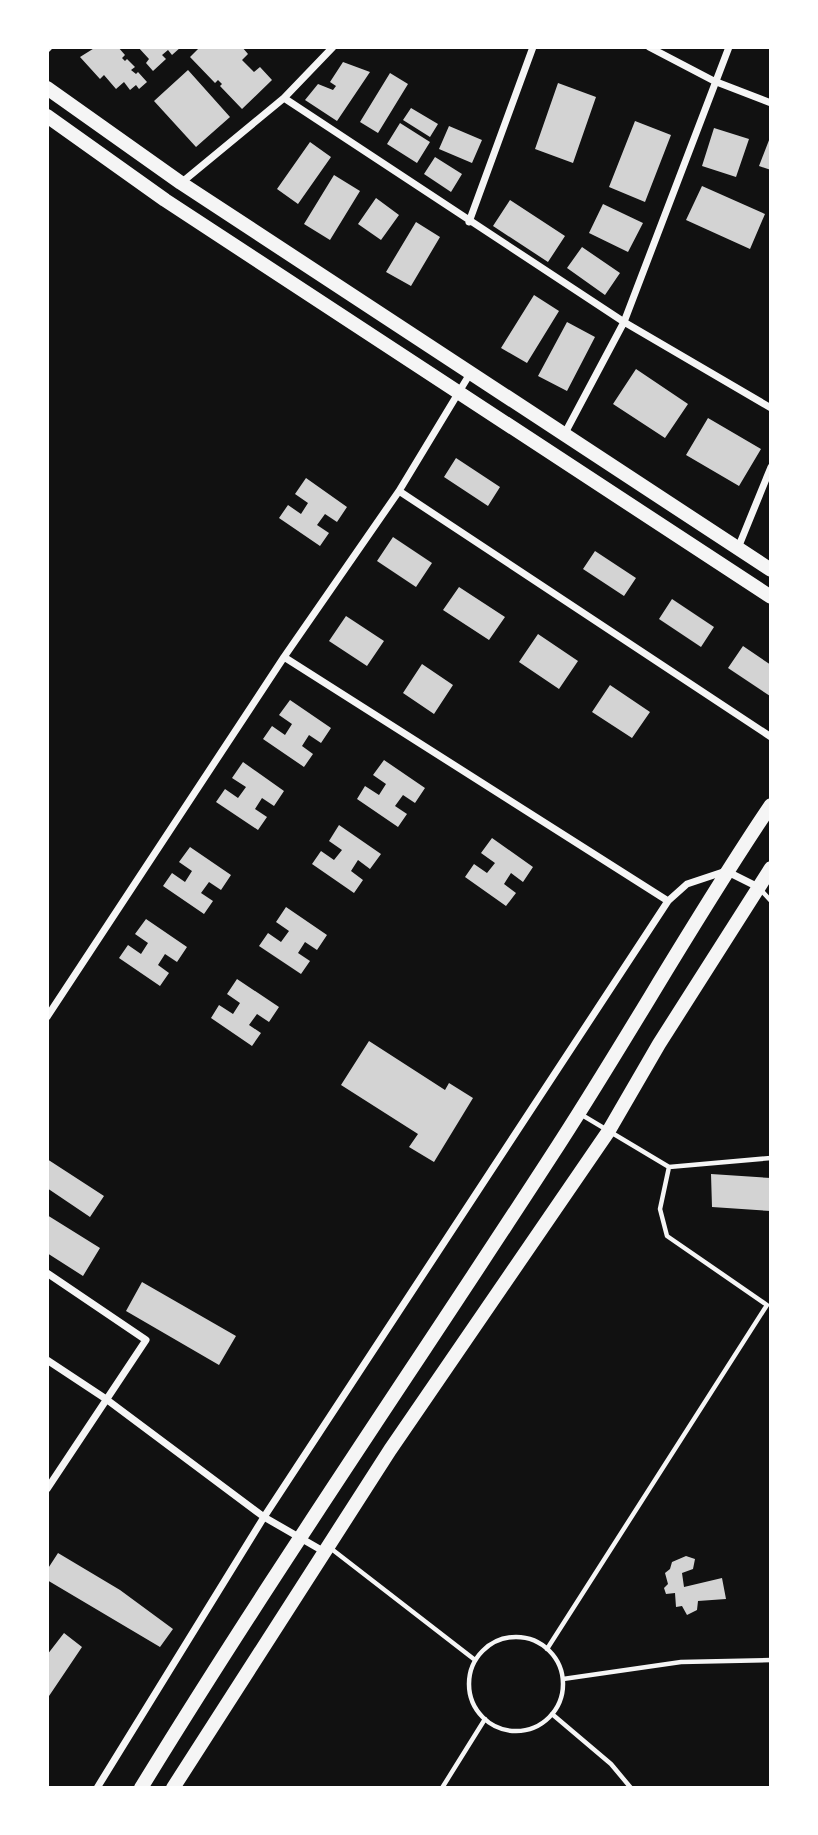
<svg xmlns="http://www.w3.org/2000/svg" width="818" height="1835" font-family="Jost,sans-serif">
	<style>
		.building { fill: #d3d3d3 }
		.lines { fill: none; stroke-linecap: round; stroke-linejoin: round }
		.service { stroke: #f5f5f5; stroke-width: 4.5 }
		.minor { stroke: #f5f5f5; stroke-width: 7 }
		.primary { stroke: #f5f5f5; stroke-width: 14 }
	</style>
	<rect width="100%" height="100%" fill="#111"/>
	<path class="building" d="M96,47H118L125,55L122,58L125,61L127,59L135,67L131,70L136,74L138,72L147,82L139,89L136,85L130,90L124,82L116,89L104,75L100,79L80,57Z
		M138,47H181L172,55L168,50L162,55L166,59L153,71L146,63L149,59Z
		M200,47H242L248,54L242,60L254,72L260,67L272,80L242,109L220,86L222,84L218,80L215,83L190,57Z
		M343,62L370,72L337,121L305,100L318,84L333,90L336,86L330,82Z
		M188,70L230,117L196,147L154,101Z
		M390,73L408,84L378,133L360,122Z
		M558,83L596,97L573,163L535,149Z
		M411,108L438,124L430,137L403,120Z
		M635,121L671,135L645,202L609,187Z
		M400,123L430,142L417,163L387,144Z
		M449,126L482,140L472,163L439,149Z
		M714,128L749,139L736,177L702,166Z
		M771,135V170L759,166Z
		M310,142L331,157L298,204L277,189Z
		M435,157L462,174L451,192L424,174Z
		M334,175L360,191L330,240L304,224Z
		M702,186L765,214L750,249L686,220Z
		M376,198L399,215L381,240L358,224Z
		M510,200L565,236L548,262L493,226Z
		M603,204L643,223L628,252L589,233Z
		M416,222L440,237L411,286L386,272Z
		M582,247L620,273L605,295L567,268Z
		M534,295L559,311L527,363L501,348Z
		M567,322L595,337L567,391L538,376Z
		M636,369L688,404L665,438L613,404Z
		M708,418L761,449L739,486L686,455Z
		M456,458L500,487L488,506L444,477Z
		M306,478L347,507L337,522L325,514L317,525L329,533L320,546L279,518L288,505L301,514L308,503L295,494Z
		M393,537L432,563L416,587L377,561Z
		M595,551L636,578L624,596L583,569Z
		M459,587L505,617L489,640L443,610Z
		M672,599L714,627L701,647L659,619Z
		M346,616L384,641L367,666L329,641Z
		M538,634L578,661L559,689L519,662Z
		M743,646L771,665L770,696L728,668Z
		M422,664L453,685L434,714L403,693Z
		M610,685L650,712L632,738L592,712Z
		M290,700L331,728L321,743L309,735L302,746L313,754L304,767L263,739L272,726L285,735L292,724L279,715Z
		M384,760L425,788L415,803L403,795L395,806L407,814L398,827L357,799L365,786L379,795L386,784L373,775Z
		M243,762L284,791L274,806L262,798L255,809L267,817L258,830L216,802L225,789L238,798L246,787L232,778Z
		M339,825L381,854L370,869L358,860L351,871L363,880L354,893L312,864L321,851L334,860L342,850L329,841Z
		M492,838L533,867L523,882L511,873L504,884L516,893L506,906L465,877L474,864L487,873L495,863L481,853Z
		M190,847L231,875L221,890L209,882L201,893L213,901L204,914L163,886L172,873L185,882L192,871L179,862Z
		M286,907L327,935L317,950L305,942L298,953L310,961L301,974L259,946L268,933L281,942L289,931L276,922Z
		M146,919L187,947L177,962L165,954L158,965L169,973L160,986L119,958L128,945L141,954L148,943L135,934Z
		M237,979L279,1007L269,1022L257,1014L249,1025L261,1033L252,1046L211,1018L219,1005L233,1014L240,1003L227,994Z
		M369,1041L445,1090L449,1083L473,1098L434,1162L409,1147L418,1134L341,1085Z
		M47,1159L104,1196L90,1217L47,1188Z
		M711,1174L771,1178V1211L712,1207Z
		M47,1215L100,1248L83,1276L47,1253Z
		M142,1282L236,1336L219,1365L126,1311Z
		M58,1553L120,1590L173,1629L160,1647L47,1580V1570Z
		M686,1556L695,1559L693,1569L682,1573L684,1587L722,1578L726,1599L698,1601L697,1610L687,1615L682,1606L676,1607L675,1593L666,1594L664,1588L668,1584L665,1573L670,1569L672,1562Z
		M64,1633L82,1647L47,1699V1655Z"/>
	<g class="lines">
		<path class="service" d="M760,889L771,901
			M669,1167L771,1158
			M329,1547L475,1660
			M469 1684a47 47 0 1 1 94 0a47 47 0 1 1-94 0Z
			M547,1649L767,1305L667,1236L660,1209L669,1167L582,1115
			M563,1679L681,1662L771,1660
			M552,1714L611,1764L631,1788
			M442,1788L485,1719"/>
		<path class="minor" d="M649,47L714,81L771,103
			M47,49L49,47
			M284,98L624,322L771,408
			M181,183L284,98L333,47
			M469,222L533,47
			M565,433L624,322L729,47
			M399,491L771,737
			M738,548L771,467
			M284,657L668,901
			M47,1017L284,657L399,491L471,372
			M47,1273L146,1340L47,1489
			M47,1360L106,1399L264,1517L97,1788
			M323,1551L264,1517L668,901L687,884L726,871L758,887"/>
		<path class="primary" d="M47,88L181,183L771,570
			M47,116L165,200L771,597
			M141,1788C272,1574 414,1368 550,1158C626,1042 693,920 771,805
			M173,1788L390,1450L608,1132L659,1044L771,868"/>
	</g>
	<rect width="818" height="1835" fill="none" stroke="#ffffff" stroke-width="98"/>
</svg>
